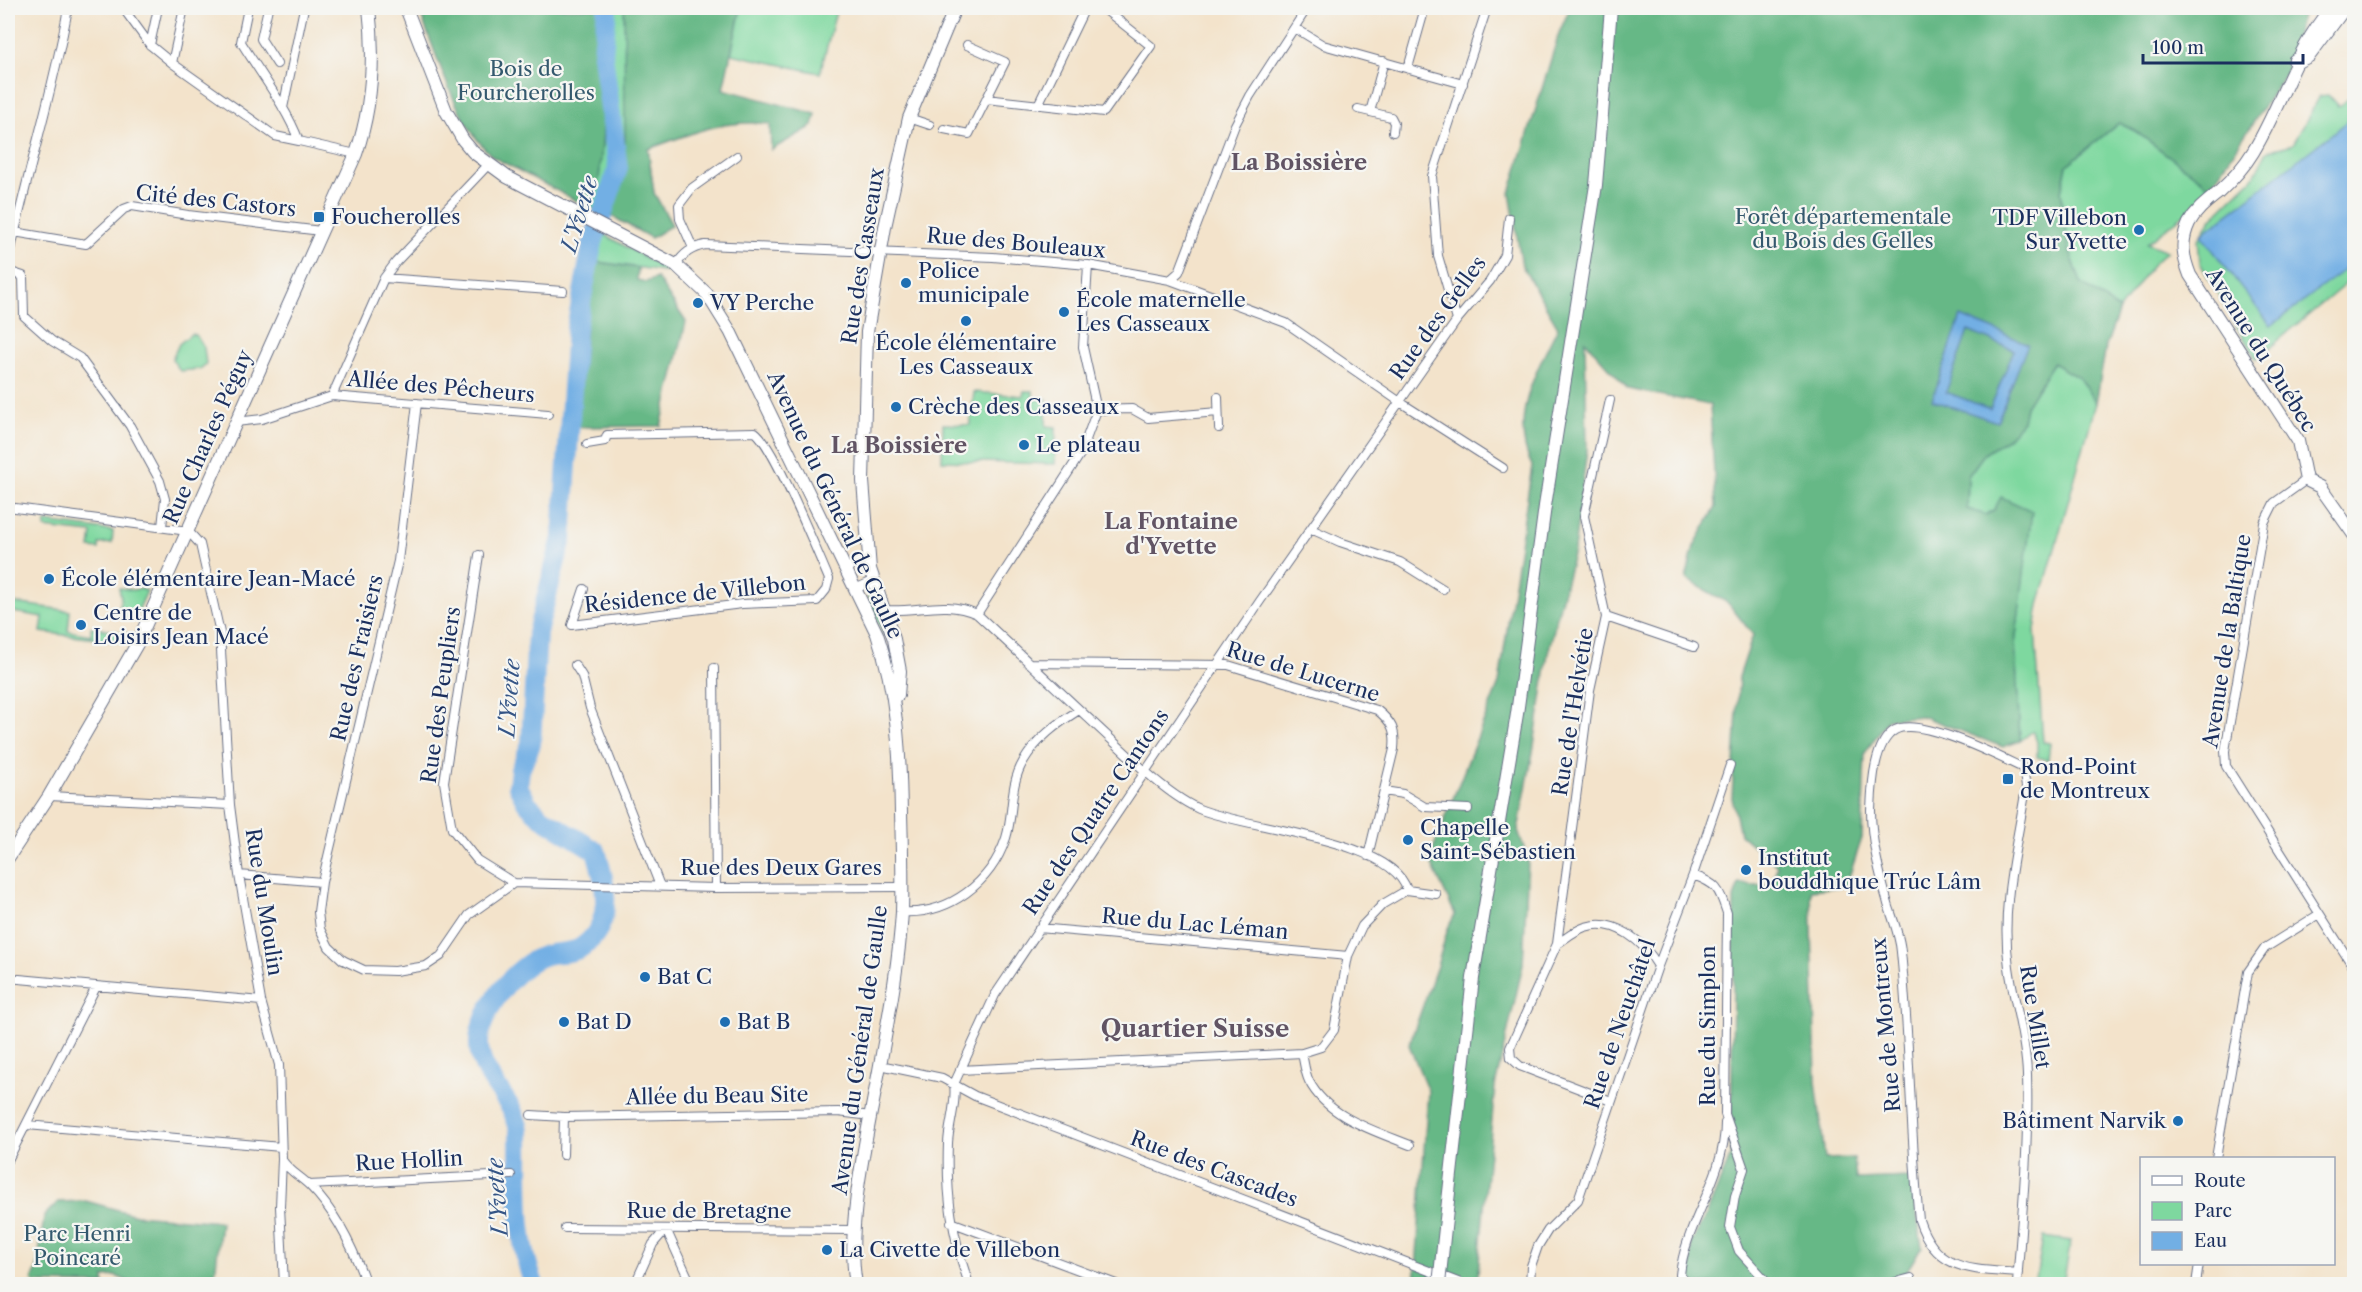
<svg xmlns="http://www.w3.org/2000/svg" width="2362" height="1292" font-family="'Libre Caslon Text',serif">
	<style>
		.green { fill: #7ed89f; stroke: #4c847e; stroke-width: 1.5 }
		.forest { fill: #66b886; stroke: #407472; stroke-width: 1.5 }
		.water { fill: #72afe4; stroke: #466fa1; stroke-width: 1.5; fill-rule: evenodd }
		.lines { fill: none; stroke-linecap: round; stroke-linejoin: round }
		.river { stroke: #72afe4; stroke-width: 20 }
		.street-casing { stroke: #676e84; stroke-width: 10 }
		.secondary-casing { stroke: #676e84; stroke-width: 14 }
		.highway-casing { stroke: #676e84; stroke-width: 17 }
		.street { stroke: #fff; stroke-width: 8 }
		.secondary { stroke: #fff; stroke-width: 12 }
		.highway { stroke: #fff; stroke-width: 15 }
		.secondary-bridge-casing { stroke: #676e84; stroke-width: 14; stroke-linecap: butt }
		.secondary-bridge { stroke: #fff; stroke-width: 12 }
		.poi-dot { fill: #1f6fb2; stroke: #f6f6f2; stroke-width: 2 }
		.labels { text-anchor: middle; stroke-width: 4.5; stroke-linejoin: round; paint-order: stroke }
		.park-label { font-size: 21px; fill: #34596e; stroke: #f6f6f2 }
		.street-label { font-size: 21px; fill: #1b2f5e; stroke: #f6f6f2 }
		.poi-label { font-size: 21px; fill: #1b2f5e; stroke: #f6f6f2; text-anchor: start }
		.neighbourhood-label { font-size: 22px; font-weight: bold; fill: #615464; stroke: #f6f6f2 }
		.water-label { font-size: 22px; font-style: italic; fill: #355586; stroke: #f6f6f2 }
		.quarter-label { font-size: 24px; font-weight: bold; fill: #615464; stroke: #f6f6f2 }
	</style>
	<rect width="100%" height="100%" fill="#f6f6f2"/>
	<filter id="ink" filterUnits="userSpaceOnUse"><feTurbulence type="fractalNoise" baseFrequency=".0167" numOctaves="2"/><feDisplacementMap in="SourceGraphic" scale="12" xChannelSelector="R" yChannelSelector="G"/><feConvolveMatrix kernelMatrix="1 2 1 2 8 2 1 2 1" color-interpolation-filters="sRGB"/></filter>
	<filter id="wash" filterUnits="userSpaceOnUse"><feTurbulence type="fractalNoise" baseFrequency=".008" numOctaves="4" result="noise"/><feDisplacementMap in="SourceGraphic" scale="24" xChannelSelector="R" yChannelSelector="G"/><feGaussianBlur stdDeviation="1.35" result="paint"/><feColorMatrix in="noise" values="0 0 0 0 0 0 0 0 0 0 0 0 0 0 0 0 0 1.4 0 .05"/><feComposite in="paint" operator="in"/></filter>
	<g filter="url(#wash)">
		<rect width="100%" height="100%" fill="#f3e3cb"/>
		<path class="green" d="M601,8H654L646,68L724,90L720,123L648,149L654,193L672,225L651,238L608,214L584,205L599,179L604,121L595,58Z
			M741,8H837L820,73L731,54Z
			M2328,95L2338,106L2348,99L2354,101V277L2256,359L2200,263L2198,240L2212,218L2253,178L2267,151L2293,144L2320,96Z
			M2119,123L2135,131L2211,187L2186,213L2147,243L2167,251L2151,266L2119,310L2081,283L2069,249L2061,192L2067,165Z
			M600,232L670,272L591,261Z
			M191,334L196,335L204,348L206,364L200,369L180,371L172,359L179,344Z
			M2053,363L2079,378L2096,403L2039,605L2035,630L2043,742L2050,743L2048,760L2037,757V742L2033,731L2020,741L2015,644L2031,511L1994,510L1986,515L1967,509L1968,476L1984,454L2007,439L2023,421L2026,406Z
			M1024,391H1033V399H1047L1046,426L1056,427L1055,464L942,461L943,424L970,425L974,392L1023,396Z
			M46,522L113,531L112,543L99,544V549L90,548L92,533L45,528Z
			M119,588L134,590L140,588L147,591L134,620L118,616L121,598Z
			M871,592L887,633L883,634L867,594Z
			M8,602L70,611L68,631L91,635V627L131,634L128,643L41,632L43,617L8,611Z
			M2043,1237L2071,1241L2063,1284H2035Z"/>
		<path class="forest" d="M418,8H601L595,58L604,121L599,179L584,205L493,157C455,123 437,54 418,8Z
			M624,8H741L723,89L816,114L813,126L771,150L770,124C721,119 693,133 648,149L654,193L672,225L651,238L608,214L625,140Z
			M1570,8H2304L2287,71L2211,187L2135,131L2119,123L2067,165L2061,192L2069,249L2081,283L2119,310L2106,346L2096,403L2079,378L2053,363L2026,406L2023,421L2007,439L1984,454L1968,476L1967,509L1986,515L1994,510L2001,497L2032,511L2015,644L2020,741L2003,747L1922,716L1888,719L1865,753L1862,838L1846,886L1811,890L1816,1080L1825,1159L1854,1158L1856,1179L1911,1177L1922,1247L1904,1275L1868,1284H1697L1691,1278V1243L1707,1213L1731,1155L1734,898L1739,884L1772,886L1777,866L1740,834L1732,798L1739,677L1753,635L1728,603L1686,579L1694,546L1716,507L1710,405L1628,389L1585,341L1587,450L1574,550L1548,653L1533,752L1518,830L1528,860L1523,965L1495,1086L1477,1284H1415L1428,1091L1409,1045L1437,966L1448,928L1455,914L1429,859L1499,683L1532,466C1508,418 1537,370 1558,327L1522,266L1510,193L1559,33Z
			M591,261L638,268L637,280L646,282L657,278L686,322L661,426L578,427Z
			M86,1201L136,1215L221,1222L214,1284H134L116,1276L104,1277V1284L35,1283L32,1280L37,1269L44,1216L58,1202Z"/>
		<path class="water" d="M2351,119L2354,124V262L2271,326L2201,235Z
			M1961,316L2028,344L1997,422L1932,400ZM1968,331L2014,350L1990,409L1946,392Z"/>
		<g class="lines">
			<path class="river" d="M534,1284C515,1237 520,1181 519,1130C512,1095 477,1075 479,1041C480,1011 517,963 546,955C557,952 572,954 582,947C615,924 606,883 596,851L541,817L527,803L518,786L520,770L531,744L537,633L562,538L576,329L592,245L618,168L603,55L607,8"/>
		</g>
	</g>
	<g filter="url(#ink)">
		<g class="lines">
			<defs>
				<path id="street" d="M123,8L150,45L172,63
					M184,8L172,63L275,136L299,141
					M248,8L241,42C260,73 287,108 299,141L356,154
					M268,8L261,39L277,64
					M1295,28L1323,45L1463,84
					M150,45L158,8
					M1408,68L1423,15
					M986,99L1104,112L1151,46L1103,8
					M1038,105L1085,8
					M283,108L304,8
					M1358,109L1391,117L1394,123L1393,132
					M1370,112L1384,61
					M909,118L930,125
					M944,129L969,134L1005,62L967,45
					M14,232L86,244L124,209L132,206L188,215L321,231
					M693,248L680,219L679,205L692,188L737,156
					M8,264C25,177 53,94 68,8
					M676,265C684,253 691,248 705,245L993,257L1088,265L1170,280L1286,323L1400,402L1503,468
					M8,271L23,276L24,316L52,341L80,358L130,426L160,481L165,499L162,527
					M384,278L563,291
					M1170,280L1179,272L1235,125L1250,96L1307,8
					M1457,320L1438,256L1432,176L1487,8
					M332,396L384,278L396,262L488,165
					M1218,397L1219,428
					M1610,400L1584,516L1606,617L1590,690L1557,944L1510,1048L1511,1058L1520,1066L1611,1101
					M417,403L398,561L322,882L318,912L320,929L329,947L343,960L364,970L395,971L426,966L441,956L469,915L514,883L716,888L902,887
					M1097,410L1132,409L1148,418L1218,412
					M236,422L262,419L332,396L548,414
					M2306,480L2274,503L2264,523L2225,751L2226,766L2354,968
					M8,507L188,531L200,544L220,633L230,805L239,875L261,1001L279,1065L282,1159L280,1207L284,1284
					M1311,529L1340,542L1400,562L1443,589
					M479,555L444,782L452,829L477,860L514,883
					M847,568L869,556
					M857,588L873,581
					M584,589L572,625L742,604L817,601L826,590L829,579C817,552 774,445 755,432L607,435L605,441L587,444
					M884,610C917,613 944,599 977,614L1146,772C1162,786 1179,800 1199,809C1246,829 1392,838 1407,890L1436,894
					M977,614L1081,453L1097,410L1083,347L1088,265
					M1606,617L1694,647
					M1028,663L1228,665L1377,710C1392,722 1396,730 1394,749L1368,856
					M575,665L582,676L590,708L660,886
					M714,668L716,888
					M1384,791L1403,794L1425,807L1468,809
					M49,796L230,805
					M239,875L322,882
					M1693,875C1718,884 1719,889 1727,913L1725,1114L1744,1169L1735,1196L1730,1227L1739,1251L1769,1284
					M902,912C949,915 991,883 1006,838C1014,813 1009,786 1023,762C1037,738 1057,724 1079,710
					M1039,928L1348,956
					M1557,944C1565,939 1575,930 1585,927C1615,917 1644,942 1658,966
					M8,978L261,1001
					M1302,1053C1304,1062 1305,1073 1309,1081C1327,1117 1375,1131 1410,1145
					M880,1065L942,1078L975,1096L1463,1284
					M960,1070L1302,1053L1321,1047L1334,1030L1348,956L1362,926L1383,904L1407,890
					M531,1115L564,1117
					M27,1125L281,1147
					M563,1155L564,1117L838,1112L871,1116
					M2216,1158L2248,972L2265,948L2318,915
					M8,1160L96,987
					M282,1160C290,1172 300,1176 310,1186C336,1212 354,1250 366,1284
					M309,1185L511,1175
					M951,1222L1116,1284
					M565,1228L854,1230
					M666,1229L691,1284
					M635,1284L653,1244L666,1229
					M969,1284C952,1235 946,1196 948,1143C949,1123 957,1103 954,1084L995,995L1260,601L1457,320L1490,281L1505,255L1509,218
					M1530,1284L1531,1266L1538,1246L1548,1230L1578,1200L1658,966L1693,875L1730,765
					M1687,1284L1680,1275C1685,1222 1725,1179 1725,1123
					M1888,1284L1911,1278
					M2017,1284C2022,1214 2029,1146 2027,1075C2026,1038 2014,1004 2009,967C2000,906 2017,847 2026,787L2023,768C1998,756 1919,716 1895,730C1873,743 1872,788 1871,810C1871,842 1880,874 1888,904C1893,920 1900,936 1901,952C1910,1041 1910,1131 1919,1220C1936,1272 1971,1269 2018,1273
					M2196,1284L2199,1264"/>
				<path id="secondary" d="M406,8L446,111L463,140L473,152L507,177L676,265L707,294L730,331L877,634C897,692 900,751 901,813C902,846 903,879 902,912C899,963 889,1015 880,1065C869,1127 845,1224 856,1284
					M2331,8C2295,50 2282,105 2253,152C2244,167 2231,181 2218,193C2207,202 2196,210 2189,223C2180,242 2183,257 2190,275L2298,441L2306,480L2320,487L2354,535
					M898,695L900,671L894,639L870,569L863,481L867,332L885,227L909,118L955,8
					M8,858L49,796L137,644L356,154C372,107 375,57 369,8
					M1445,1228L1473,978L1517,714L1545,506L1596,185L1611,8"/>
				<path id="highway" d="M2296,61L2308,55L2343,8"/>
			</defs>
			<use href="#street" class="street-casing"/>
			<use href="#secondary" class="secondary-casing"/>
			<use href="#highway" class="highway-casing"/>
			<use href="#street" class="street"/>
			<use href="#secondary" class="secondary"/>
			<use href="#highway" class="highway"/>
			<defs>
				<path id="secondary-bridge" d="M1439,1284L1445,1228"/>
			</defs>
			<use href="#secondary-bridge" class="secondary-bridge-casing"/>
			<use href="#secondary-bridge" class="secondary-bridge"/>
		</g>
	</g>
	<g class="poi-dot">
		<rect x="313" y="211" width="12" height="12" rx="3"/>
		<circle cx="2139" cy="230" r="6"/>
		<circle cx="906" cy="283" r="6"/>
		<circle cx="698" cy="303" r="6"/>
		<circle cx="1064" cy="312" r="6"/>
		<circle cx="966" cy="321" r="6"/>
		<circle cx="896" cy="407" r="6"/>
		<circle cx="1024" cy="445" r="6"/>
		<circle cx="49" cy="579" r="6"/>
		<circle cx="81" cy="625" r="6"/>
		<rect x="2002" y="773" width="12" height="12" rx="3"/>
		<circle cx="1408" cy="840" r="6"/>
		<circle cx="1746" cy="870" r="6"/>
		<circle cx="645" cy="977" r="6"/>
		<circle cx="564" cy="1022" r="6"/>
		<circle cx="725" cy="1022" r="6"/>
		<circle cx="2178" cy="1121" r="6"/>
		<circle cx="827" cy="1250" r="6"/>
	</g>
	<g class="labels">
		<g class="park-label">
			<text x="526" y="76">Bois de<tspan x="526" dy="24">Fourcherolles</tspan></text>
			<text x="1843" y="224">Forêt départementale<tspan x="1843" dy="24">du Bois des Gelles</tspan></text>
			<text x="77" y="1241">Parc Henri<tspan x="77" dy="24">Poincaré</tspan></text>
		</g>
		<g class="street-label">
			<text transform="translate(216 201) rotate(6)" y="7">Cité des Castors</text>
			<text transform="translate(1016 243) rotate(5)" y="7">Rue des Bouleaux</text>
			<text transform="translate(863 256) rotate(-81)" y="7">Rue des Casseaux</text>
			<text transform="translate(1438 318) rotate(-54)" y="7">Rue des Gelles</text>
			<text transform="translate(2261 350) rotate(58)" y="7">Avenue du Québec</text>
			<text transform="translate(441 387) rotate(5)" y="7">Allée des Pêcheurs</text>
			<text transform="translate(208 437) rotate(-66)" y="7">Rue Charles Péguy</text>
			<text transform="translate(835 505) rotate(65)" y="7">Avenue du Général de Gaulle</text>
			<text transform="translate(695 594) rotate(-6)" y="7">Résidence de Villebon</text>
			<text transform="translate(2227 641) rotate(-81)" y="7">Avenue de la Baltique</text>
			<text transform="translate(357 658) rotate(-77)" y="7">Rue des Fraisiers</text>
			<text transform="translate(1303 672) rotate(17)" y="7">Rue de Lucerne</text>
			<text transform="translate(441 695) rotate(-82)" y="7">Rue des Peupliers</text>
			<text transform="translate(1573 712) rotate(-81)" y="7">Rue de l'Helvétie</text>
			<text transform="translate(1096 812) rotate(-56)" y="7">Rue des Quatre Cantons</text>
			<text x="781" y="875">Rue des Deux Gares</text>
			<text transform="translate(264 902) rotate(81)" y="7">Rue du Moulin</text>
			<text transform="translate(1195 924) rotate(5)" y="7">Rue du Lac Léman</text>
			<text transform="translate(2035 1017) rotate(81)" y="7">Rue Millet</text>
			<text transform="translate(1620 1024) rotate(-71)" y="7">Rue de Neuchâtel</text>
			<text transform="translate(1886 1025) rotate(-95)" y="7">Rue de Montreux</text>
			<text transform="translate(1708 1026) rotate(-90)" y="7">Rue du Simplon</text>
			<text transform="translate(860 1050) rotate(-82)" y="7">Avenue du Général de Gaulle</text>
			<text transform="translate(717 1096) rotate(-1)" y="7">Allée du Beau Site</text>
			<text transform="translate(409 1161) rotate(-3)" y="7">Rue Hollin</text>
			<text transform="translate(1214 1169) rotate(21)" y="7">Rue des Cascades</text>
			<text x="709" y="1218">Rue de Bretagne</text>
		</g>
		<g class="poi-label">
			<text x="331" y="224">Foucherolles</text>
			<text x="2127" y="225" text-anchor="end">TDF Villebon<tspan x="2127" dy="24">Sur Yvette</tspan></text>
			<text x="918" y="278">Police<tspan x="918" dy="24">municipale</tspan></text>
			<text x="1076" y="307">École maternelle<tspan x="1076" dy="24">Les Casseaux</tspan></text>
			<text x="710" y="310">VY Perche</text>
			<text x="966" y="350" text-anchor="middle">École élémentaire<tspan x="966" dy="24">Les Casseaux</tspan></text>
			<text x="908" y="414">Crèche des Casseaux</text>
			<text x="1036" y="452">Le plateau</text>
			<text x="61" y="586">École élémentaire Jean-Macé</text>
			<text x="93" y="620">Centre de<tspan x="93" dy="24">Loisirs Jean Macé</tspan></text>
			<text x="2020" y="774">Rond-Point<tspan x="2020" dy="24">de Montreux</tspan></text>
			<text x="1420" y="835">Chapelle<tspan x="1420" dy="24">Saint-Sébastien</tspan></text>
			<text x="1758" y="865">Institut<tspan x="1758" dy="24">bouddhique Trúc Lâm</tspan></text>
			<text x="657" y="984">Bat C</text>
			<text x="576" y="1029">Bat D</text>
			<text x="737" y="1029">Bat B</text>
			<text x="2166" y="1128" text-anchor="end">Bâtiment Narvik</text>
			<text x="839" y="1257">La Civette de Villebon</text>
		</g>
		<g class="neighbourhood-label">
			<text x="1299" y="170">La Boissière</text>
			<text x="899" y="453">La Boissière</text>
			<text x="1171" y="529">La Fontaine<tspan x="1171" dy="25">d'Yvette</tspan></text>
		</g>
		<g class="water-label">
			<text transform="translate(579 214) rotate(-73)" y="8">L'Yvette</text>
			<text transform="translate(509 698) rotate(-86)" y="8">L'Yvette</text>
			<text transform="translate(497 1197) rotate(-94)" y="8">L'Yvette</text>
		</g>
		<g class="quarter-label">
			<text x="1195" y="1037">Quartier Suisse</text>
		</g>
	</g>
	<rect width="2362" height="1292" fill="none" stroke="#f6f6f2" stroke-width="30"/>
	<rect x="2140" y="1157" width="195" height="108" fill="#f6f6f2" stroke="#9ea6b7" stroke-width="1.5"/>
	<rect x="2152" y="1176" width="30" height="9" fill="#ffffff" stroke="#9ea6b7" stroke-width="1.5"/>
	<text x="2194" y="1187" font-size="18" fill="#1b2f5e">Route</text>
	<rect x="2152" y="1202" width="30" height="18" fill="#7ed89f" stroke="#9ea6b7" stroke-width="1.5"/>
	<text x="2194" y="1217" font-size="18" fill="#1b2f5e">Parc</text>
	<rect x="2152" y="1232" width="30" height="18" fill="#72afe4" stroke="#9ea6b7" stroke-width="1.5"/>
	<text x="2194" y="1247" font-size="18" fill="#1b2f5e">Eau</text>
	<path d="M2143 54v9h160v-9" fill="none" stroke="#1b2f5e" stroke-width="3"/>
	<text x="2152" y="54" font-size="18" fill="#1b2f5e" stroke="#f6f6f2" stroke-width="4.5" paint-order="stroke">100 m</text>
</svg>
